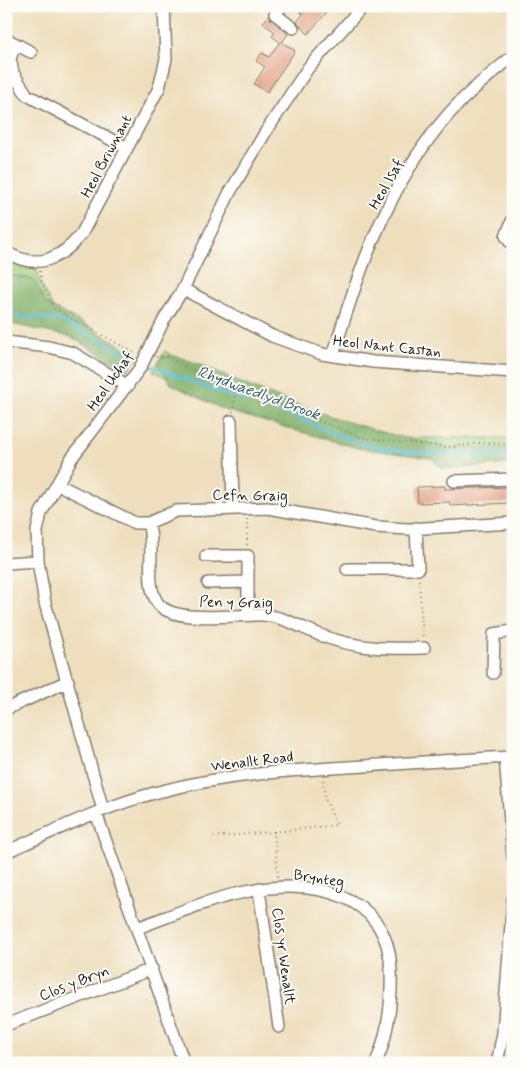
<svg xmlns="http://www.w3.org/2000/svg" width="519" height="1069" font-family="Mynerve,sans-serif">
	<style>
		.green { fill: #a2cc78; stroke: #5f744a }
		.forest { fill: #81b068; stroke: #4e6642 }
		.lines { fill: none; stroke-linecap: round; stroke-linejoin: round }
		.stream { stroke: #55b9d4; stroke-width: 3 }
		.building { fill: #de916e }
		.minor-casing { stroke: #857d6c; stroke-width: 14 }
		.path { stroke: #857d6c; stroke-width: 2; stroke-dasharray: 1 4; stroke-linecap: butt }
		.minor { stroke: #fff; stroke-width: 11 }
		.labels { text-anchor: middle; stroke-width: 4; stroke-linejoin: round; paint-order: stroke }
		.street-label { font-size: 15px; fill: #1c1c1c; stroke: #fdfcf7 }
		.water-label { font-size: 16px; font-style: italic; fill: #335b66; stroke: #fdfcf7 }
	</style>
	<rect width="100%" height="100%" fill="#fdfcf7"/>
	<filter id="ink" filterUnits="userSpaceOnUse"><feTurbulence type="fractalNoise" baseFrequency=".02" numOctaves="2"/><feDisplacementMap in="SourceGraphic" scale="10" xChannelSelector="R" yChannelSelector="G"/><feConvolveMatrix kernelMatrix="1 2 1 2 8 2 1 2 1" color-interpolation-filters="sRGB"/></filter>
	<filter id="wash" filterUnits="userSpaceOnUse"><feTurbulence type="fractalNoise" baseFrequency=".0096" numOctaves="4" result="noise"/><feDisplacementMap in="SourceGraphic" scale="20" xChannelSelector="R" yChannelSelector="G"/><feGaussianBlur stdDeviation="1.12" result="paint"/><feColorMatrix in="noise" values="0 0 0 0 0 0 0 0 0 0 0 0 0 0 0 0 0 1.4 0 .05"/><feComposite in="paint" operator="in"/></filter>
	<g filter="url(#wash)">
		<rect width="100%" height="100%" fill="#eedebc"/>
		<path class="green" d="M6,258L36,267L40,283L53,308L46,304L33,279L6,275Z
			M165,351L207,375L342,423L398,438H513V452L446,450L189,389L153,371Z"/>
		<path class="forest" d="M6,274L34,280L46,304L92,328L138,356L128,371L71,337L11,324L6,325Z
			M176,356C198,363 218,373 239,382C309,411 382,435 457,450L458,454L457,447L513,448V464L442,469L431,458L358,448L224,410L171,384L158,363L161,357Z"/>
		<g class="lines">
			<path class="stream" d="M6,315L60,320L141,361
				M146,364L220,392L261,404L365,445L407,452L513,457"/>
		</g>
		<g id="blocks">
			<path class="building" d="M294,6H332L308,34L297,22L303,14Z
				M268,16L288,34L282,42L295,51L267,92L254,84L265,67L256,61L262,53L269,57L280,42L272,36L275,32L263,23Z
				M445,486V489L510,487V503L450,506V502L418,503L417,487Z"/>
		</g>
	</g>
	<g filter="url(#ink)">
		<use href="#blocks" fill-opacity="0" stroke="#857d6c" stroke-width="1"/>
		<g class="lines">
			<defs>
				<path id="minor" d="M282,6L275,14L293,28
					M6,39L31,52
					M16,44L10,58L13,73L27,95L127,148
					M513,219L506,236L510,242H513
					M6,252C37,271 62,259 82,233L159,88L166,59L164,6
					M183,289L272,336L322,354L373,362L513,372
					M6,342L49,347L73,353L128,386
					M333,356C359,267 394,168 461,101C477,85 495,71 513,56
					M231,421L233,509
					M454,481L513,479
					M57,484L135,523H148L176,511L268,508L376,527L407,529L513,523
					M148,523C156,546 144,582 157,602C171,625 237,614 262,615C284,616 303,629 323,636C357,649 389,649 424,648
					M206,556H248V615
					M6,563L38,561
					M347,569H418L416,528
					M208,583L248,582
					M493,673L494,634L513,631
					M6,709L68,681
					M505,757L513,858
					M103,810L45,603L38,561L37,531L41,513L71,459L140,368L164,320L183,289L230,192L265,133L308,68L363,6
					M96,813L184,1063
					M6,852C56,830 105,806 158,792C226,774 295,770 365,766C414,763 463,759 513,757
					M259,890L279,1027
					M137,928C173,915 209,899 245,892C310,878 388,891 391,970C392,1000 388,1035 376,1063
					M6,1025L152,969
					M497,1063L503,1033L513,898"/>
			</defs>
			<use href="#minor" class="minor-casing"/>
			<path class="path" d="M40,271L42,283L55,309L135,353
				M156,357L164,356L212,380L242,389L363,438L452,447L480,443L513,444
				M233,412L236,387
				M247,519V546
				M419,580L423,638
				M274,832L337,825L325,799L323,778
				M213,837L274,832L278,878"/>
			<use href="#minor" class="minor"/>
		</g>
	</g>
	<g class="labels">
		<g class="street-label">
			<text transform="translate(106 156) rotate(-62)" y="5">Heol Briwnant</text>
			<text transform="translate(386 184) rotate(-61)" y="5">Heol Isaf</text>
			<text transform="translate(387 346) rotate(6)" y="5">Heol Nant Castan</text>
			<text transform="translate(110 381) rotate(-55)" y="5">Heol Uchaf</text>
			<text transform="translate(250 495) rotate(1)" y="5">Cefn Graig</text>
			<text transform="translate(236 602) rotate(1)" y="5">Pen y Graig</text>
			<text transform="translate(252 761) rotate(-7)" y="5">Wenallt Road</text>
			<text transform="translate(319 878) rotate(9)" y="5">Brynteg</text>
			<text transform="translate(284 956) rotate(82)" y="5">Clos yr Wenallt</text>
			<text transform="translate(74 983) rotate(-21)" y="5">Clos y Bryn</text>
		</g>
		<g class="water-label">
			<text transform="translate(259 392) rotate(20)" y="6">Rhydwaedlyd Brook</text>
		</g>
	</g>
	<rect width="519" height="1069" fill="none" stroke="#fdfcf7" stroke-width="25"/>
</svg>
